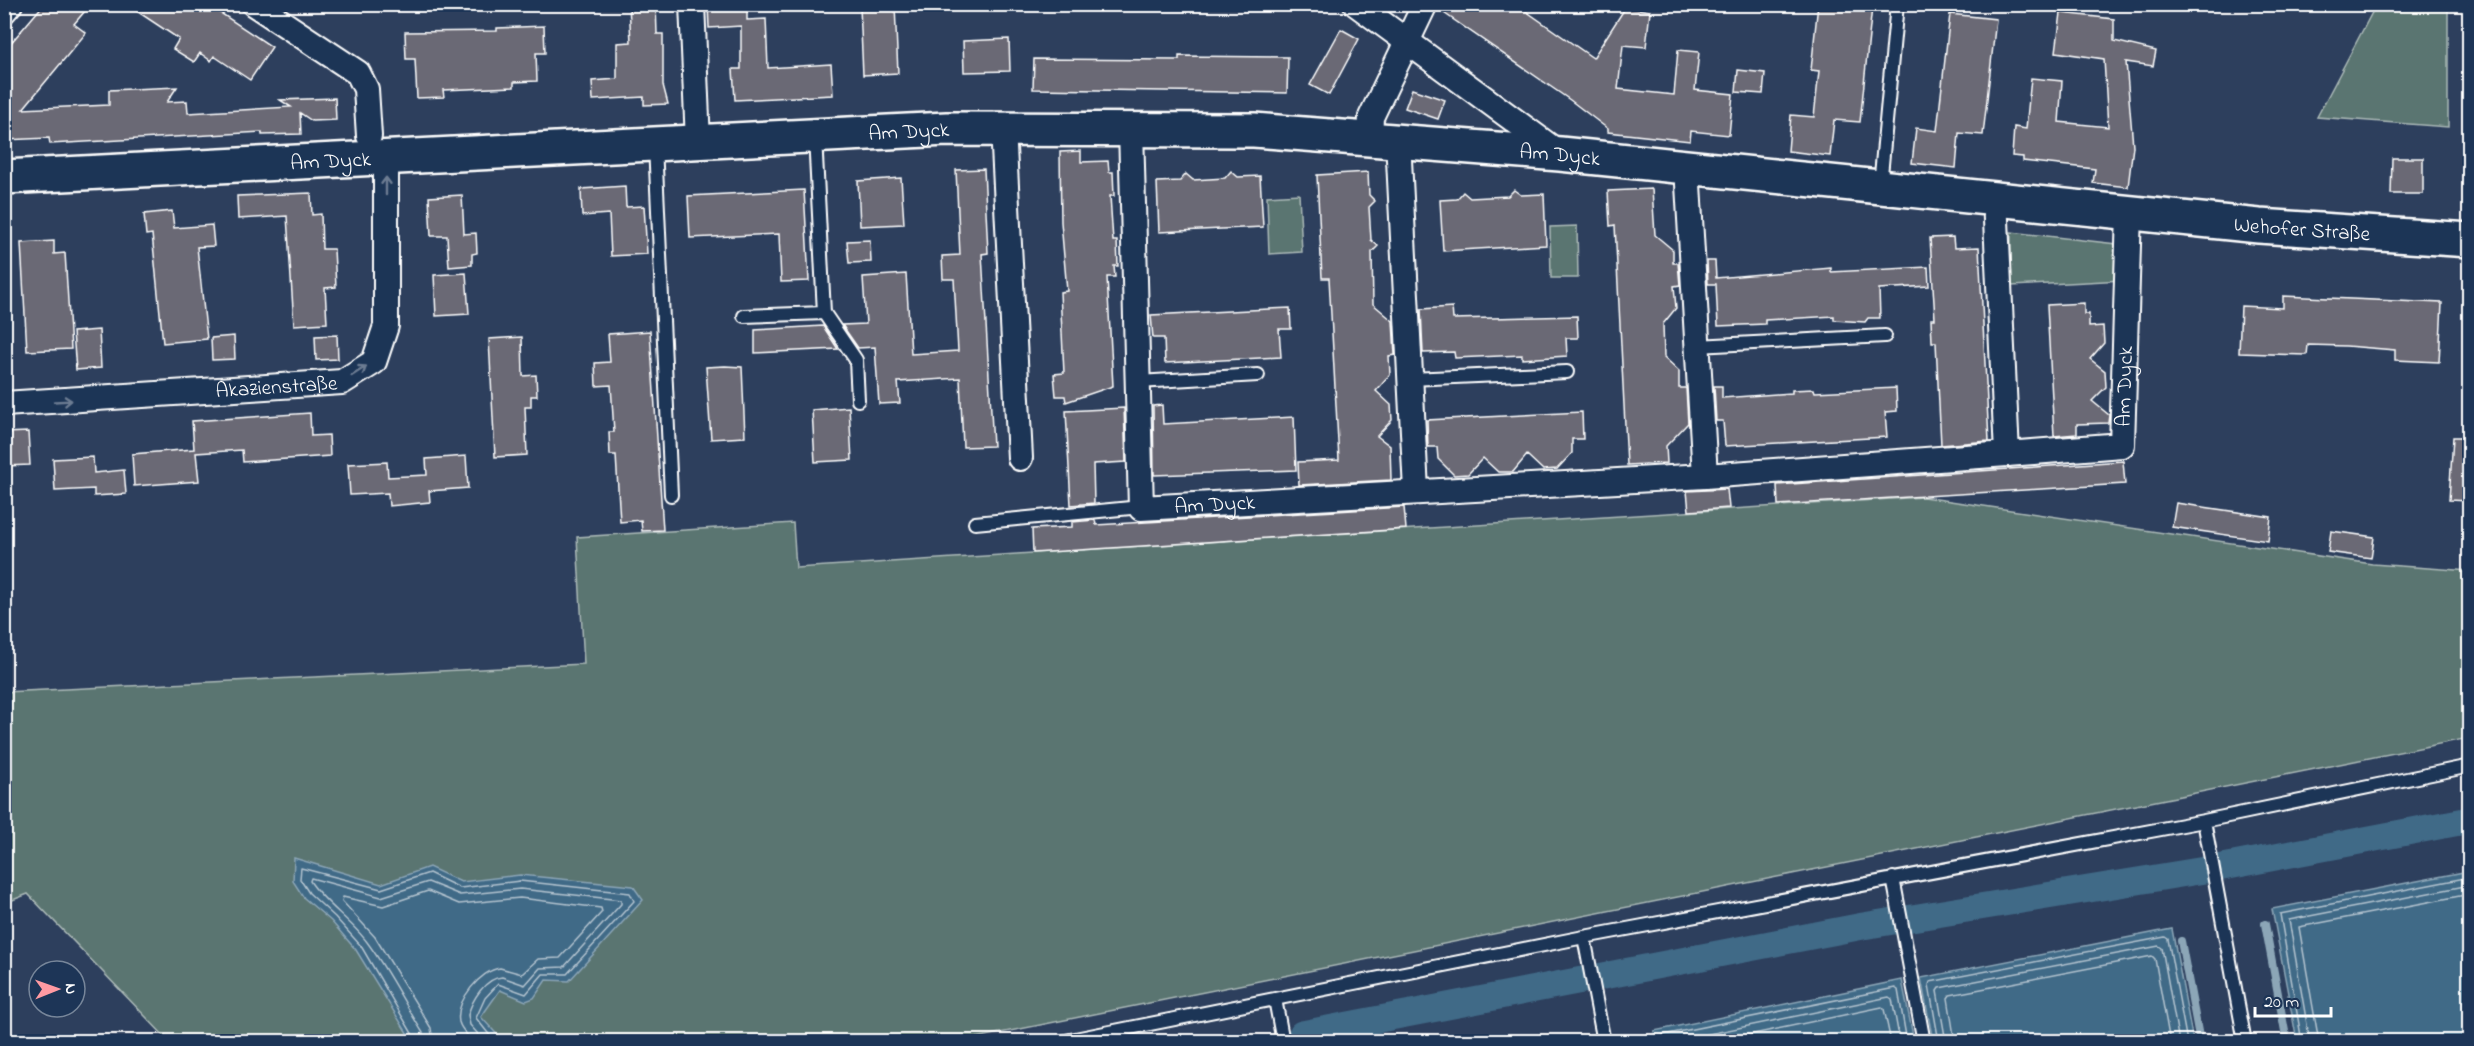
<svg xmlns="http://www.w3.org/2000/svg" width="2474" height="1046" font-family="'Indie Flower',sans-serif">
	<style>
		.green { fill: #5a7471; stroke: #acbab8; stroke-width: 1.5 }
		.water { fill: #406a87; stroke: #8ca6b7; stroke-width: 1.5 }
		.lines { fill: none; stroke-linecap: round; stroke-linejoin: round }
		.shore { stroke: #b3c3cf; stroke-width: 1.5 }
		.stream { stroke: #8ca6b7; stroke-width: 8 }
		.canal { stroke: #406a87; stroke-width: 27 }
		.building { fill: #6b6975; stroke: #fff; stroke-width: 1.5 }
		.service-casing { stroke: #fff; stroke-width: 16 }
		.minor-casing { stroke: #fff; stroke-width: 28 }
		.secondary-casing { stroke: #fff; stroke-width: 38 }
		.service { stroke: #1d3557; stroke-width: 12 }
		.minor { stroke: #1d3557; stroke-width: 24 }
		.secondary { stroke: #1d3557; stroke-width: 33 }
		.oneway { stroke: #6c7c92 }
		.labels { text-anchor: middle; stroke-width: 4.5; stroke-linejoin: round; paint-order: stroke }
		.street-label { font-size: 21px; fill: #fff; stroke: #1d3557 }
	</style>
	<rect width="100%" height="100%" fill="#2d3f5d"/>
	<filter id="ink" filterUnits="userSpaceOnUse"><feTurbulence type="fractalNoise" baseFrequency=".0167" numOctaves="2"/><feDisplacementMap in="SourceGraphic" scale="12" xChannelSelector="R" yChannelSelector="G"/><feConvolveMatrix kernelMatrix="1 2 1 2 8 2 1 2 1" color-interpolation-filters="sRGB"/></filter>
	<g filter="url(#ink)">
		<path class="green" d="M2376,5H2448V127L2317,117Z
			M1299,194L1302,252L1269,254L1267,196Z
			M1577,226L1578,278H1551L1550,227Z
			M2011,232L2125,245L2123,280L2011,286Z
			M1923,497L2372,564L2470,571L2469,738L955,1042L169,1041L28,894L5,903L4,692L584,664L577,537L793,523L796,568Z"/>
		<path class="water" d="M294,858L381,884L429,867L461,882L520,875L633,886L643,900L569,981L546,980L534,998L526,1001L500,990L481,1017L503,1041H412L356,950L331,921L304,898L293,881Z
			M2469,871V1041H2297L2272,909Z
			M2172,929L2193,1041H1933L1921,978Z
			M1902,980L1914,1041H1656L1654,1031Z"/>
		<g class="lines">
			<path class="shore" d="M417,1042L361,946L335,917L309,893L300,879L301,868L381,889L429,873L460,888L520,881L630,893L634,901L567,974H543L526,994L498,984L485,998L476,1018L495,1042
				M424,1042L423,1033C404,1003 388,970 367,942C351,920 324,903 310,881L311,878L381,897L428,882L460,895L520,889L621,900V904L564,967L540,968L525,985L502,977C485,978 472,1000 468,1015L470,1025L485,1042
				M433,1042L431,1028L375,937L342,901L343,897L383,906L428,891L459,904L520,898L601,908L602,912L560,958L538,959L522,974L500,968C481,970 455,1001 459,1022C461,1030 468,1035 473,1042
				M1661,1042L1663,1035L1895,988L1898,990L1907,1042
				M1670,1042L1889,997L1892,999L1900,1042
				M1715,1042L1882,1007L1884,1009L1891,1042
				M1939,1042L1929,985L1930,982L2165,937L2168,939L2187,1042
				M1946,1042L1937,991L1939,988L2159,946L2162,948L2179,1042
				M1955,1042L1948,998L1950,995L2152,956L2155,959L2170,1042
				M2302,1042L2280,914L2470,877
				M2310,1042L2289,920L2470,885
				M2319,1042L2299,927L2470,894"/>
			<path class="stream" d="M2265,924L2287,1042
				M2181,941L2200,1042"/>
			<path class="canal" d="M1302,1034L1863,926L2223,867L2470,820"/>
		</g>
		<path class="building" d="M44,4H91L74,24L86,33L23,109L109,105V90L177,87L167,102L187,101L188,113L291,107L280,100L335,98L336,120L312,121L300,113L301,134L262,135V132L50,144L49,138L4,140V51Z
			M126,4H207L272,47L250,80L214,56L211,61L200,53L194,62L173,49L179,39Z
			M629,4H656L657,34H663V85L668,104L644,105V97L593,100L592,81L617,79V43L631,42Z
			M708,4H747V20L766,19L768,68L831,64L833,95L735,100L733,69H741V26L709,28Z
			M1439,4H1508L1506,8L1520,7L1593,58L1627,5V8L1650,11L1646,47L1623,45L1618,89L1674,95L1678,50L1699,52L1695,90L1733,94L1729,135L1691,131L1690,141L1608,132V129L1570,100L1438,9Z
			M1818,4L1872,7L1860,122L1834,120L1830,156L1788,151L1791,115L1814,117L1819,71L1811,70Z
			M895,6L898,73L863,75L860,7Z
			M2061,13L2114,19V41L2156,51L2153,66L2126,62L2133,146L2128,187L2093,183L2095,169L2023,161V157L2012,156L2014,127L2026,129L2031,78L2062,81L2059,122L2108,127L2104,59L2056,52Z
			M1950,14L1996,19L1983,135L1959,133L1956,168L1912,163L1916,128L1937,131Z
			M544,26L545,53H536L537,81L514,82V87L443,90L444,97L417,98L415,59H406L405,32L497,31V28Z
			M1341,29L1359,39L1329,95L1310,85Z
			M1009,39L1010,71L964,72L963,41Z
			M1179,56L1288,57L1287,93L1033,89L1034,59L1179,60Z
			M1738,70L1765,73L1763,94L1736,92Z
			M1412,89L1445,100L1438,119L1405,108Z
			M1081,151V162L1108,161L1109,172H1113L1114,196H1110L1113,241H1117L1118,266H1114L1115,277H1107L1113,386L1066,402L1065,396H1056L1054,374L1064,373L1060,292L1067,291L1061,222L1060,152Z
			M2392,158H2423V194H2391Z
			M984,169L988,253L982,254L993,446L963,447L960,378L898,382L900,403L879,404L875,347L858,348L842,325L866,324L863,277L906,274L911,354L958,351L954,279H943L942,256L960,255L956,170Z
			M1231,171L1238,177L1260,176L1263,227L1159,232L1157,182L1180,181L1186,174L1193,180L1225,178Z
			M1368,172L1369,195L1375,201L1369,207L1371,240L1378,246L1372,252L1373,304L1393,321L1395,355L1389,356L1390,375L1376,391L1391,405L1392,420L1377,436L1390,446L1391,480L1299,485L1298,462L1339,460L1329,278H1322L1317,175Z
			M901,178L904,224L860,226L858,181Z
			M625,186L626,207L644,206L647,254L611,256L609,214L582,216L581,189Z
			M1652,189L1655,235L1673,250V263H1678L1680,285L1674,286L1676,308L1663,324L1664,357L1679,371V388H1686L1688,423L1666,446L1667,463L1627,465L1615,225L1610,226L1608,191Z
			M804,190L809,281L781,282L779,234L690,238L688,196Z
			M1514,190L1521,195L1544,194L1546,245L1443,251L1440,200L1457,199L1463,192L1470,198L1508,196Z
			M311,193L312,215L321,214L322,249H334L336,287L325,288L327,323L294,325L287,216L238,219L237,196Z
			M462,195L464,234L476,233L477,253L472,254V265L449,267L447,236H431L429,197Z
			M172,211L174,228L212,225L214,246L197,247L207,339L163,343L152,234L146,235L144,214Z
			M1953,237L1954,248L1979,247L1989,441L1941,445L1936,342H1932L1931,319H1935L1930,238Z
			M870,240L871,262L849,263L847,241Z
			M54,241V254L65,253L71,349L27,351L21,243Z
			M1707,261H1715L1716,278L1831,268V272L1928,267L1929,286L1879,289L1880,318H1868L1865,322L1834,320V316L1765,320V324L1718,326L1716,284H1708Z
			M466,273L469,314L436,316L434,275Z
			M2283,296L2442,303L2439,362L2395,360V350L2346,346L2308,345L2307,355L2239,353L2241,306L2283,308Z
			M2084,303V314H2089V327L2103,326L2104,343L2090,359L2105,371L2106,387L2092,401L2109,415L2108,423L2077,424V434L2054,436L2047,305Z
			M1452,307L1453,319L1577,316L1578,338H1566L1567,356L1522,359V355L1455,358L1454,352L1423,353L1421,309Z
			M1290,308L1291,329H1279L1281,357L1165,363L1164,338H1153L1151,315Z
			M823,326L838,349L755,353V330Z
			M99,330L101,368L76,370L73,332Z
			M650,331L663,530L642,531L641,520L620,522L616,455H610L609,432H614L611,385L596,386L595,363L610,362L608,334Z
			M337,335L338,359L316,360L315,336Z
			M234,336L235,359L212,360L211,338Z
			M522,337L523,376L536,375L537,396H531V407H525L527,455L495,457L489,339Z
			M725,366L742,367L745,437L711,439L706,367Z
			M1714,386H1722V398L1792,393V390L1814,389L1815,392L1896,388L1897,411L1885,412L1887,437L1725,446L1723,421H1716Z
			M1162,405L1163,424L1294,417L1296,470L1154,475L1153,406Z
			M849,407L852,460L815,462L812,410Z
			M1124,408L1126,462L1093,464L1094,503L1071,505L1066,411Z
			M1582,412L1583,439H1572V453L1557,469L1543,470L1527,455L1513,472H1498L1483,458L1468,474L1454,475L1438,459L1437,447H1428L1427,420Z
			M310,413L311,436L329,435L330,456L243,462L242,450L196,453L199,481L134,486L132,454L194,449L192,421Z
			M28,432L30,465L4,466V433Z
			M2453,437H2469V501L2449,500Z
			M466,456L468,488L429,491L430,502L389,506L388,493L350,495L348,464L387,462L388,477L427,475L426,459Z
			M93,457L94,473L124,470L126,494L94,496V489L55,491L53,459Z
			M2123,461L2125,484L1778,505L1777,485Z
			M1727,489L1729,508L1689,511L1687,491Z
			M2176,503L2271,517L2268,541L2172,527Z
			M1404,507L1406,529L1033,553L1032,529L1072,527V522L1095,520L1096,525Z
			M2331,531L2374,537L2371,558L2328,552Z"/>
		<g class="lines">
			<defs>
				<path id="service" d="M815,136L824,313L856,360L858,400
					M655,145L671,495
					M1880,186L1897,4
					M744,316L824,313
					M1697,346L1885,336
					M1410,379L1567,372
					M1138,382L1258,375
					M975,523L1141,507
					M2204,821L2245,1042
					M1893,878L1924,1042
					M1584,937L1604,1042
					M1275,999L1283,1042
					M1060,1042L1584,937L2204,821L2470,766"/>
				<g id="minor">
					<path d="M254,4L358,73L366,89L369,136"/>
					<path d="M692,4L698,142"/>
					<path d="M1356,4L1560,154"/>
					<path d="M4,11L10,4"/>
					<path d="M1003,128L1020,458"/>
					<path id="s1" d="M1131,128L1141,508L1705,476L2007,454L1995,199"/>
					<path d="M1370,138L1371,117L1425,4"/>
					<path d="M1398,140L1416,491"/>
					<path d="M1687,167L1705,476"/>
					<path id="s2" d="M4,404L342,382L374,362L386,326V157"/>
					<path id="s3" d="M2007,454L2122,445L2129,212"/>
				</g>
				<g id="secondary">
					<path id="s4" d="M4,177L947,129L1254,130L1560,154L2259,226L2470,240"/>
				</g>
			</defs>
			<use href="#service" class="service-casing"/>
			<use href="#minor" class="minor-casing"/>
			<use href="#secondary" class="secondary-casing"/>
			<use href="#service" class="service"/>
			<use href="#minor" class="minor"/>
			<use href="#secondary" class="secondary"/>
		</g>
		<defs><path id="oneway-shaft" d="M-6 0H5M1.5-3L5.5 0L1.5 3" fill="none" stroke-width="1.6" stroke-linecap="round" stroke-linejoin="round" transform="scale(1.5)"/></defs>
		<g class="oneway">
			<use href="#oneway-shaft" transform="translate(386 186) rotate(-90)"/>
			<use href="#oneway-shaft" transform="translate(359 371) rotate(-33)"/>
			<use href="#oneway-shaft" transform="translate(63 401) rotate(-3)"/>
		</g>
	</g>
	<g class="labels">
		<g class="street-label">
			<text dy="7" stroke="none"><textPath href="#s4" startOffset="906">Am Dyck</textPath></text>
			<text dy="7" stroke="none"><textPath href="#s4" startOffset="1558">Am Dyck</textPath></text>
			<text dy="7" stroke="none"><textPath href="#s4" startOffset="327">Am Dyck</textPath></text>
			<text dy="7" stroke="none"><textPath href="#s4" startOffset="2304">Wehofer Straße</textPath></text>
			<text dy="7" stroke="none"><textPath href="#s2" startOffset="273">Akazienstraße</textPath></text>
			<text dy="7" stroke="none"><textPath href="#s3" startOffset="174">Am Dyck</textPath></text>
			<text dy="7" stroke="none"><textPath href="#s1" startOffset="454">Am Dyck</textPath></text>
		</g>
	</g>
	<rect width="2474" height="1046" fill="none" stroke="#1d3557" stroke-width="24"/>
	<rect x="12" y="12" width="2450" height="1022" fill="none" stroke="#fff" stroke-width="2" filter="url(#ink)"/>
	<g transform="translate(57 989) rotate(89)"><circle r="28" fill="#1d3557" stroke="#77869a" stroke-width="1.5"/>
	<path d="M0-4.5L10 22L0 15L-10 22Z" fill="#ff9aa2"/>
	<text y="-9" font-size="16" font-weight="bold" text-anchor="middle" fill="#ffffff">N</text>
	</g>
	<path d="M2255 1007v9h76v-9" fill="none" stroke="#ffffff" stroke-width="3"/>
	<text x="2264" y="1007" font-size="18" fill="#ffffff" stroke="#1d3557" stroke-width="4.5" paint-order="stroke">20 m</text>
</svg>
